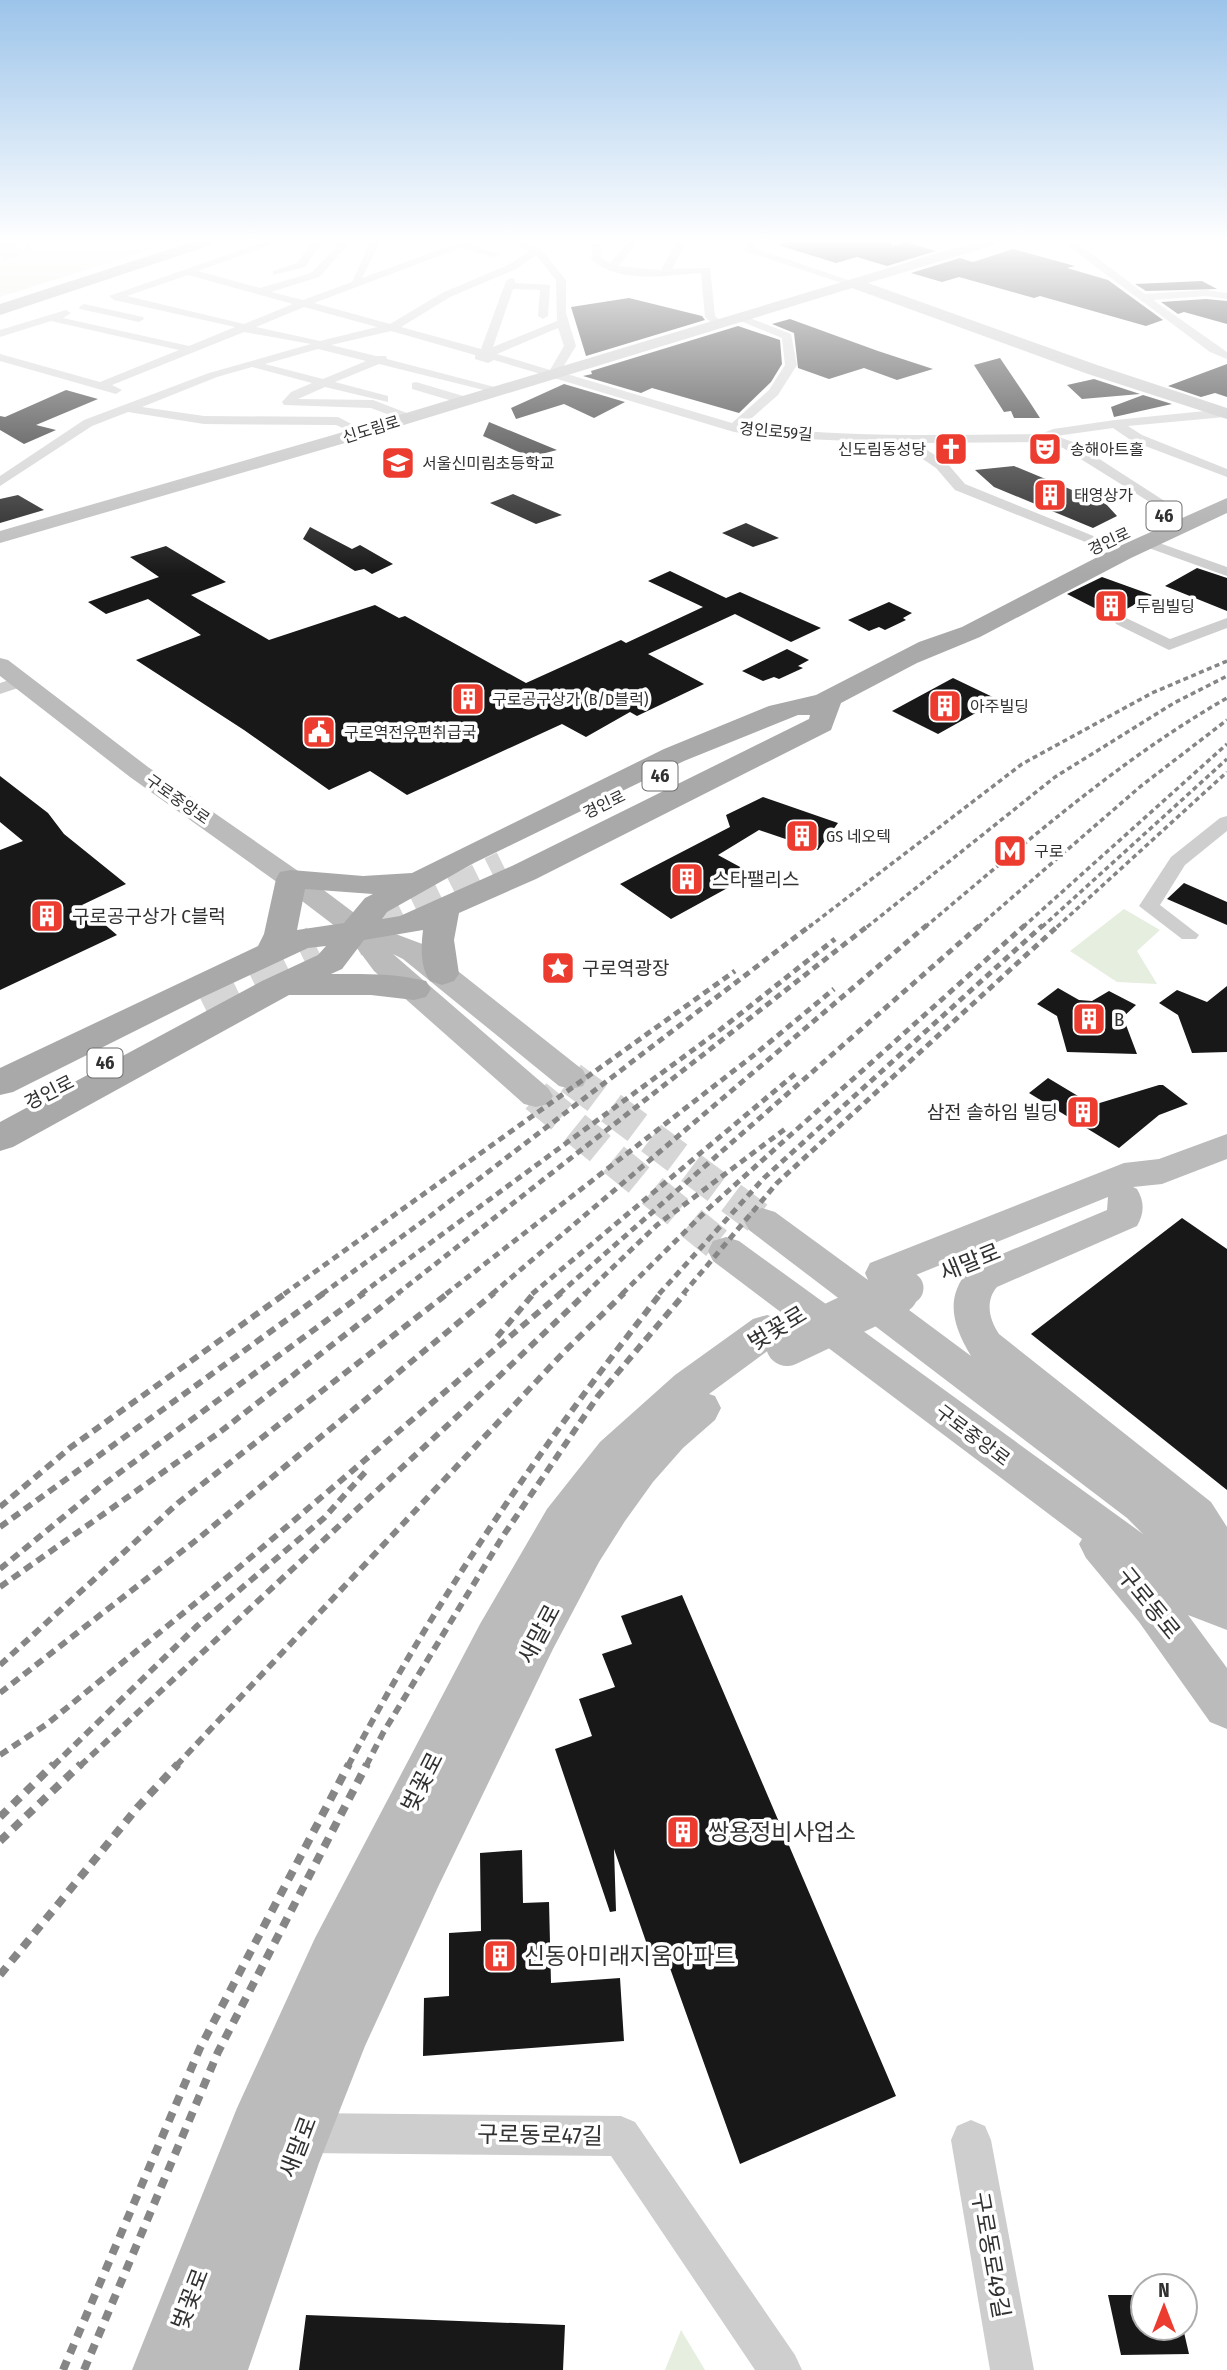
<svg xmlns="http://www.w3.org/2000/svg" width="1227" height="2370" font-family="'Fira Sans Condensed','Noto Sans KR',sans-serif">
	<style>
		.green { fill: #e5eedf }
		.building { fill: #181818 }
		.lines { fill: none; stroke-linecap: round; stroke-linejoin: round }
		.secondary-tunnel { stroke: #d6d6d6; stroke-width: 33; stroke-dasharray: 33 17; stroke-linecap: butt }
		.primary-tunnel-far1 { stroke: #d6d6d6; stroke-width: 28; stroke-dasharray: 28 14; stroke-linecap: butt }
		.primary-tunnel { stroke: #d6d6d6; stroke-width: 37; stroke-dasharray: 37 18; stroke-linecap: butt }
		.highway-tunnel { stroke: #d6d6d6; stroke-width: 18; stroke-dasharray: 18 9; stroke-linecap: butt }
		.street { fill: #cecece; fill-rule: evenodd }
		.secondary { fill: #bbb; fill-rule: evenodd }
		.primary { fill: #a9a9a9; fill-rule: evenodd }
		.rail-far3 { stroke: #868686; stroke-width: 3.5; stroke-dasharray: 5 3.5; stroke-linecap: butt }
		.rail-far2 { stroke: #868686; stroke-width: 5; stroke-dasharray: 7 5; stroke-linecap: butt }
		.rail-far1 { stroke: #868686; stroke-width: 6; stroke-dasharray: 9 6; stroke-linecap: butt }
		.rail { stroke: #868686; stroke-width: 8; stroke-dasharray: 10 8; stroke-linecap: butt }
		.secondary-bridge-far1 { stroke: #bbb; stroke-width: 33 }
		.secondary-bridge { stroke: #bbb; stroke-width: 42 }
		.labels { text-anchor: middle; stroke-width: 7; stroke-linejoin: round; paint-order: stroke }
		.far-street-label { font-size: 16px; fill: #313131; stroke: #fff }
		.far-poi-label { font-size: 16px; fill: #313131; stroke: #fff; text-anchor: start }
		.shield { fill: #fff; stroke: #6f6f6f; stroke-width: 2 }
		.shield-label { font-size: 18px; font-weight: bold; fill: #313131 }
		.poi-label { font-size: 19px; fill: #313131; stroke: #fff; text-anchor: start }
		.street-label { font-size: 19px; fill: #313131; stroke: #fff }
		.near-street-label { font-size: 23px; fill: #313131; stroke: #fff }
		.near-poi-label { font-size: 23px; fill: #313131; stroke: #fff; text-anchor: start }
	</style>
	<rect width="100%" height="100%" fill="#fff"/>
	<path class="green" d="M0,242H175L0,297Z
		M1124,909L1160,930L1137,951L1157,984L1117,982L1070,951Z
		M681,2330L705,2370H665Z"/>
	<path class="building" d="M781,242H891L892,246L905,242L936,251L887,266L857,257L836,263L781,246Z
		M1013,249L1075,266L1067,268L1108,280L1163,320L1146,326L1040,296L1034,298L959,277L942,282L911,273L960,258L973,262Z
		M1202,281L1217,289L1146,291L1135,284Z
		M629,298L702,316L705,320L586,356L571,307Z
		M1206,299L1227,301V324L1184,312L1178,314L1161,302Z
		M790,319L878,351L933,369L897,380L864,368L829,379L798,368L794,333L772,324Z
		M738,326L780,340L782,364L771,382L739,413L652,388L641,393L583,376L592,374L591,371Z
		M1000,358L1029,401L1040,418H1014L1011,411L1004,412L974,365Z
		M1227,364V397L1215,393L1201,397L1168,386Z
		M1094,379L1140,394L1082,399L1067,385Z
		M564,384L625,402L594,418L564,404L516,419L511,408Z
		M66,390L98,399L36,425L56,430L24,444L0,430V416L5,417Z
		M1143,395L1172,404L1114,417L1111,407Z
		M489,422L557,450L530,457L483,436Z
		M1014,466L1106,504L1117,516L1093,528L994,487L975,470Z
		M513,494L562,515L536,524L490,503Z
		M18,495L44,510L0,523V499Z
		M746,523L779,538L753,547L722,533Z
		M310,527L352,549L360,545L393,564L372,574L364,569L355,571L303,539Z
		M166,546L226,582L191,595L269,640L375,605L399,618L405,616L526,683L621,640L626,643L703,607L648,581L670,571L726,598L740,592L821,628L791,642L735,614L648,654L704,684L637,716L630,712L586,737L562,724L407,795L370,771L329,790L244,730L136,660L201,635L148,599L106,614L88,602L159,577L130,557Z
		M1197,568L1227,578V611L1165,586Z
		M1102,577L1152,595L1112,617L1067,594Z
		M889,602L912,613L903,618L906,620L885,630L879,627L869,631L848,620Z
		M787,649L809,660L798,666L803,668L779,679L774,677L763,681L742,671Z
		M953,678L999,700L938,734L892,711Z
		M0,776L48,813L64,834L126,884L82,905L117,935L0,990V850L23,841L0,822Z
		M763,797L838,823L818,850L759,830L718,855L753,874L671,919L620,884L730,827L726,815Z
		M1184,883L1227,902V925L1167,899Z
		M1227,986V1052L1192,1053L1178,1015L1159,1003L1177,990L1207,1002Z
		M1058,988L1079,1000L1092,1001L1109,991L1136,1005L1123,1017L1137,1054L1067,1052L1057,1016L1037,1004Z
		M1048,1078L1093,1105L1159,1085H1163L1188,1104L1159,1115L1119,1148L1029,1093Z
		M1182,1218L1227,1249V1490L1031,1334Z
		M682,1595L896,2096L740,2164L666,1957L653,1962L614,1849L616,1911L610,1912L555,1749L592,1736L579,1699L615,1687L602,1654L632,1644L621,1616Z
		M522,1850L523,1903L549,1902L551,1983L620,1978L624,2041L423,2056L424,1998L449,1996V1933L481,1931L480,1853Z
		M1108,2295H1143V2328H1183L1189,2354L1121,2355Z
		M306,2315L565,2325L563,2370H299Z"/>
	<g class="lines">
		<path class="secondary-tunnel" d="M571,1078L762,1221
			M536,1096L726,1251"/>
		<path class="primary-tunnel-far1" d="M378,927L503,865"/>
		<path class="primary-tunnel" d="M353,939L381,925
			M201,1000L315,944"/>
		<path class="highway-tunnel" d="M0,252L28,242"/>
		<path class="street" d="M264,242H278L198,271L260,288L311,273L341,242H351L319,277L271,292L303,300L352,282L370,242H380L362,278L460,242H473L470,245L499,254L494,257L460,248L314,303L390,324L442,293L508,265L529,251L513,242H525L540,248L566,280V313L576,346L560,372L732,423L769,390L785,365L782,338L738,320V316L742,315L791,334L797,365L778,395L744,425C842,438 942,435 1041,434L1053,429L1115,420L1225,409V417L1128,426L1142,435L1227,469V477L1132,441L1113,428L1056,436L1073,442L1177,509V515L1172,516L1063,448L1048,442L916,443L946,462L965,484L1128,550L1130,553L1123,557L955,490L936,468L899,443L782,438L734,432L494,360L488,363L475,359V355L391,331L331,345L376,356H386L387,359L506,390L500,394L379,364L335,382L388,396V402L325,387L298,399L373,400L412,415L414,418L408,422L371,408L284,405L282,402L291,392L312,383L252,367L217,377L142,407L204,416L338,417L367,432L361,436L336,425L204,424L128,412L92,426L0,486V476L84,420L209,373L311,344L244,332L112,385L122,390L116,394L0,361V354L100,382L179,350L51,321L0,337V330L66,310L71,313L63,318L189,346L235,327L114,300L109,296ZM536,255L556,280L557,321L493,347L513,289L540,290L538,316L543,319L548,316L550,285L515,283V279L511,278L506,281L481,349L401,327L450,297L516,269ZM188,275L293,304L244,324L127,296ZM304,307L377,327L320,341L256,327ZM558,328L564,346L550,370L497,354ZM318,349L366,361L323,379L265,364Z
			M312,242H322L305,267L273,275V271L297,263Z
			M578,242L601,243V258L610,263L628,242H638L618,266L661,270L676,242H686L672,269L710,268L715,316L725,325L716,327L705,317L701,273C665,275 620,285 591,259L593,247Z
			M747,242H757L754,248L860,284L851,286L745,251Z
			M1066,242H1076L1145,294L1206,290L1227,293V299L1206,296L1153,300L1227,352V359L1210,352L1072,249Z
			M84,304L143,317L144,319L139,322L80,309L79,307Z
			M416,382L470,398L472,401L466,405L412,389V383Z
			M1148,539L1227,567V576L1143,546L1141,543Z
			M1122,616L1170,639L1227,618V628L1169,650L1116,624L1114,621Z
			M21,676L27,677L29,681L27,685L0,694V683Z
			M1227,816V831L1185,865L1160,905L1199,935L1196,939H1182L1139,906L1171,857L1220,818Z
			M302,2113L621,2116L635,2122L795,2355L802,2370H755L611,2156L302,2153L288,2147L282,2133L288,2119Z
			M971,2120L985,2126L991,2140L1034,2370H990L951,2140L957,2126Z"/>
		<path class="secondary" d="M975,242H996L994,245L868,283L1097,365L1227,408V419L1085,373L852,288L345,443L0,543V531L333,435Z
			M0,658L8,660L148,767L301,873L369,924L425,945L583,1070L587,1078L583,1086L571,1089L559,1086L403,959L393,954L548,1088L553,1096L548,1104L536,1107L524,1104L374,971L348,936L281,885L130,777L0,676Z
			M1227,1134V1159L1162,1184L1133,1187L1137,1189C1145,1202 1144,1214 1137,1226L997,1287C985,1301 989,1319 999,1334L1211,1502L1227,1527V1630L1188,1615L1227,1668V1729L1210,1722L1139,1622L1086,1558L1079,1544L1082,1539L713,1261L708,1251L713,1241L726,1237L739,1241L1143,1534L1127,1518L749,1230L744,1221L749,1212L762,1208L775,1212L868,1280L865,1273L870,1263L1124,1163L1159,1159ZM1108,1197L1107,1210L971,1267C944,1297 952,1324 971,1356L874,1284L883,1287L896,1283Z
			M767,1315L781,1319L786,1330L781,1341L709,1394L715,1396L721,1408L715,1420L683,1448L653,1482L625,1521L599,1562L553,1649L438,1887L365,2046L319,2163L248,2370H132L237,2108L315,1938L480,1624L547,1509L600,1442L675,1375L753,1319Z"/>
		<path class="primary" d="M192,242H214L211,245L0,315V304Z
			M1227,498V513L1131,558L980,637L917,663L841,703L831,730L536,879L459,913L454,940L459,974L454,981L442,985L430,981C420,967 421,947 423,930L364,940L342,969L331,974C363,974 395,973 426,981L431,989L426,997L414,1000L371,995H289L13,1147L0,1151V1122L262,981L318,955L326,946L308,948L203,997L13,1092L0,1095V1068L258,946L264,934L276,879L280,872L291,870L363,876L412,873L664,749L769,706L816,695L919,642L962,627L1115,548ZM798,715H810L809,719L514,865L400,916L382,919L387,912L474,863L684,761ZM305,889L373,894L365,898L344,923L297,930Z"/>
		<path class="rail-far3" d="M809,927L1022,764L1152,693L1227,661
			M867,927L1055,777L1174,703L1227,676
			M925,927C1022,846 1117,761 1227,698
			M978,927L1141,786L1227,720
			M1023,927L1227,744
			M1042,927L1227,759
			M1057,927L1227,772"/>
		<path class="rail-far2" d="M284,1294L735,971
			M322,1294L429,1217L811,925
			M361,1294L716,1033L835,939
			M397,1294L869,925
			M446,1294L754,1055L834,989
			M492,1294L927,925
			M532,1294L795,1074
			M559,1294L980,925
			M585,1294L657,1225L785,1129
			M622,1294L709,1208L1025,925
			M659,1294L764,1178L1043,925
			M683,1294L777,1183L1059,925"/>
		<path class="rail-far1" d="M497,1337L534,1293
			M0,1507L71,1447L286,1293
			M0,1527L324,1293
			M0,1569L100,1487L364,1293
			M0,1587L220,1432L399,1293
			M0,1665L178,1503L448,1293
			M0,1693L199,1538L494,1293
			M0,1755L47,1724L230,1575L561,1293
			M53,1766L197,1626L324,1518L367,1470
			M80,1766L464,1410L586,1293
			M176,1766L564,1352L624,1293
			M348,1766C436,1598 544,1442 661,1293
			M366,1766L383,1733L503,1536L598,1396L685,1293"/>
		<path class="rail" d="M0,1817L54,1764
			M0,1841L81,1764
			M0,1975L137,1808L178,1764
			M63,2370L200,2048L349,1764
			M84,2370L218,2052L367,1764"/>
		<path class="secondary-bridge-far1" d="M893,1294L907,1288"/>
		<path class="secondary-bridge" d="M787,1345L897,1293"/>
	</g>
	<linearGradient id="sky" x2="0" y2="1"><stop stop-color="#9cc4ea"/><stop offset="0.42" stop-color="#fff"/><stop offset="1" stop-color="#fff" stop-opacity="0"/></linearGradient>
	<rect width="1227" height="574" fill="url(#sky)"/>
	<defs>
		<symbol id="church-square" viewBox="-11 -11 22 22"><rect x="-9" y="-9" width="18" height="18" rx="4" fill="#ec3b2f" stroke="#fff"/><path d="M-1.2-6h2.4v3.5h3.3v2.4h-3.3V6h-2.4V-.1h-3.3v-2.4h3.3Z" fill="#fff"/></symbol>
		<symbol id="theatre-square" viewBox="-11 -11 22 22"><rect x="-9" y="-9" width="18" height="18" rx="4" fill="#ec3b2f" stroke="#fff"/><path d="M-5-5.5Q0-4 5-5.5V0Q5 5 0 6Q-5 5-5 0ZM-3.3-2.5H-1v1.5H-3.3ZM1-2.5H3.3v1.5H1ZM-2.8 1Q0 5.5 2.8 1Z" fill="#fff"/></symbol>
		<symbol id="school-square" viewBox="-11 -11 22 22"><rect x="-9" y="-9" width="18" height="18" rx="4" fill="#ec3b2f" stroke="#fff"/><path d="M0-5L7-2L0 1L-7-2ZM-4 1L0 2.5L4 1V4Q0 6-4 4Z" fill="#fff"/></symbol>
		<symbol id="building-square" viewBox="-11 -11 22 22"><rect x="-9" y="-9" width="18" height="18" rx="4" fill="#ec3b2f" stroke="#fff"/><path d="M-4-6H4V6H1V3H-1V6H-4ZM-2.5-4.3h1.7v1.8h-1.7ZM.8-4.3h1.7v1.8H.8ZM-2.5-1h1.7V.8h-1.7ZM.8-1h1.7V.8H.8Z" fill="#fff"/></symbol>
		<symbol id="civic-square" viewBox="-11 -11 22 22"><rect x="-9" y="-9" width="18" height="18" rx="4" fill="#ec3b2f" stroke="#fff"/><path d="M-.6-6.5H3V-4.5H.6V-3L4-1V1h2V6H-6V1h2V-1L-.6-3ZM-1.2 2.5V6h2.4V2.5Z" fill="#fff"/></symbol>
		<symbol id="metro-square" viewBox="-11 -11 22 22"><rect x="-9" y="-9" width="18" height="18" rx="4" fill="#ec3b2f" stroke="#fff"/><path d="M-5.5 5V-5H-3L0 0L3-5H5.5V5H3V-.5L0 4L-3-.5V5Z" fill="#fff"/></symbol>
		<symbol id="sight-square" viewBox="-11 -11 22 22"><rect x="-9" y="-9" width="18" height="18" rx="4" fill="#ec3b2f" stroke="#fff"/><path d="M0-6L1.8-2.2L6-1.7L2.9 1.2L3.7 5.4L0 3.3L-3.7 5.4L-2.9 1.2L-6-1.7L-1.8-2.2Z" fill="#fff"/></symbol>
	</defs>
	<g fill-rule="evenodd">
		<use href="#church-square" x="932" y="430" width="38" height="38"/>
		<use href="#theatre-square" x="1026" y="430" width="38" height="38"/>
		<use href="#school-square" x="379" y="444" width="38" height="38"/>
		<use href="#building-square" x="1031" y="476" width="38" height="38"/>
		<use href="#building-square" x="1092" y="587" width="38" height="38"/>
		<use href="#building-square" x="449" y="680" width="38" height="38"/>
		<use href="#building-square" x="926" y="687" width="38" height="38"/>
		<use href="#civic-square" x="300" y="713" width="38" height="38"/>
		<use href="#building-square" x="783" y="817" width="38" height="38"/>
		<use href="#metro-square" x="991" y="832" width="38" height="38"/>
		<use href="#building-square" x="668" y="860" width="38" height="38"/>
		<use href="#building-square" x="28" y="897" width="38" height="38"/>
		<use href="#sight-square" x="539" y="949" width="38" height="38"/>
		<use href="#building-square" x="1070" y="1000" width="38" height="38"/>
		<use href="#building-square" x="1064" y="1093" width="38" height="38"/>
		<use href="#building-square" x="664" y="1813" width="38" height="38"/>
		<use href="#building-square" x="481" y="1937" width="38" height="38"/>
	</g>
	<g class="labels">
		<g class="far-street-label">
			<text transform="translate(371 429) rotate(-17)" y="6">신도림로</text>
			<text transform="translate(776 431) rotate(5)" y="6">경인로59길</text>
			<text transform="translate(1109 541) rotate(-25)" y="6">경인로</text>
			<text transform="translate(178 799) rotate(35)" y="6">구로중앙로</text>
			<text transform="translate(604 804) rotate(-26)" y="6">경인로</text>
		</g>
		<g class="far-poi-label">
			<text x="926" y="455" text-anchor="end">신도림동성당</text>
			<text x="1070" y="455">송해아트홀</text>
			<text x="422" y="469">서울신미림초등학교</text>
			<text x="1074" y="501">태영상가</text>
			<text x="1136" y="612">두림빌딩</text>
			<text x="492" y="705">구로공구상가 (B/D블럭)</text>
			<text x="970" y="712">아주빌딩</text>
			<text x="344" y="738">구로역전우편취급국</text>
			<text x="826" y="842">GS 네오텍</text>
			<text x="1034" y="857">구로</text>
		</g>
		<g class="shield">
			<rect x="1146.5" y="501.5" width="35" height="29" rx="5"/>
			<rect x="642.5" y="761.5" width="35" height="29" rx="5"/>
			<rect x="87.5" y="1048.5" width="35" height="29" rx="5"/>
		</g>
		<g class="shield-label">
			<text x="1164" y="522">46</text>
			<text x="660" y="782">46</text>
			<text x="105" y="1069">46</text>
		</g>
		<g class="poi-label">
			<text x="712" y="886">스타팰리스</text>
			<text x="72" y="923">구로공구상가 C블럭</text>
			<text x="582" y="975">구로역광장</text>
			<text x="1114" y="1026">B</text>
			<text x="1058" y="1119" text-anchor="end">삼전 솔하임 빌딩</text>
		</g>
		<g class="street-label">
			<text transform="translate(49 1092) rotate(-27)" y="7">경인로</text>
			<text transform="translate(973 1435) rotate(37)" y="7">구로중앙로</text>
		</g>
		<g class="near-street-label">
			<text transform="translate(970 1262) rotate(-22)" y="8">새말로</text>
			<text transform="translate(777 1328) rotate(-31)" y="8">벚꽃로</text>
			<text transform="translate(1149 1603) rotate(51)" y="8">구로동로</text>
			<text transform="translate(539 1634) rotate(-62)" y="8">새말로</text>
			<text transform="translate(422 1782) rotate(-63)" y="8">벚꽃로</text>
			<text transform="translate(540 2135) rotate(1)" y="8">구로동로47길</text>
			<text transform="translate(298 2147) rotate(-69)" y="8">새말로</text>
			<text transform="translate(991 2255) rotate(80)" y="8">구로동로49길</text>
			<text transform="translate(190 2299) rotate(-69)" y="8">벚꽃로</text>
		</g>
		<g class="near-poi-label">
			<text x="708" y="1840">쌍용정비사업소</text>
			<text x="524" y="1964">신동아미래지움아파트</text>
		</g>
	</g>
	<g transform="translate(1164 2307)"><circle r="33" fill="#ffffff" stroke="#adadad" stroke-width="2"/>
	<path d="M0-5L12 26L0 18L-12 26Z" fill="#ec3b2f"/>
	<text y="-10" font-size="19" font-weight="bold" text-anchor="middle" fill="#313131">N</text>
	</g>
</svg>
